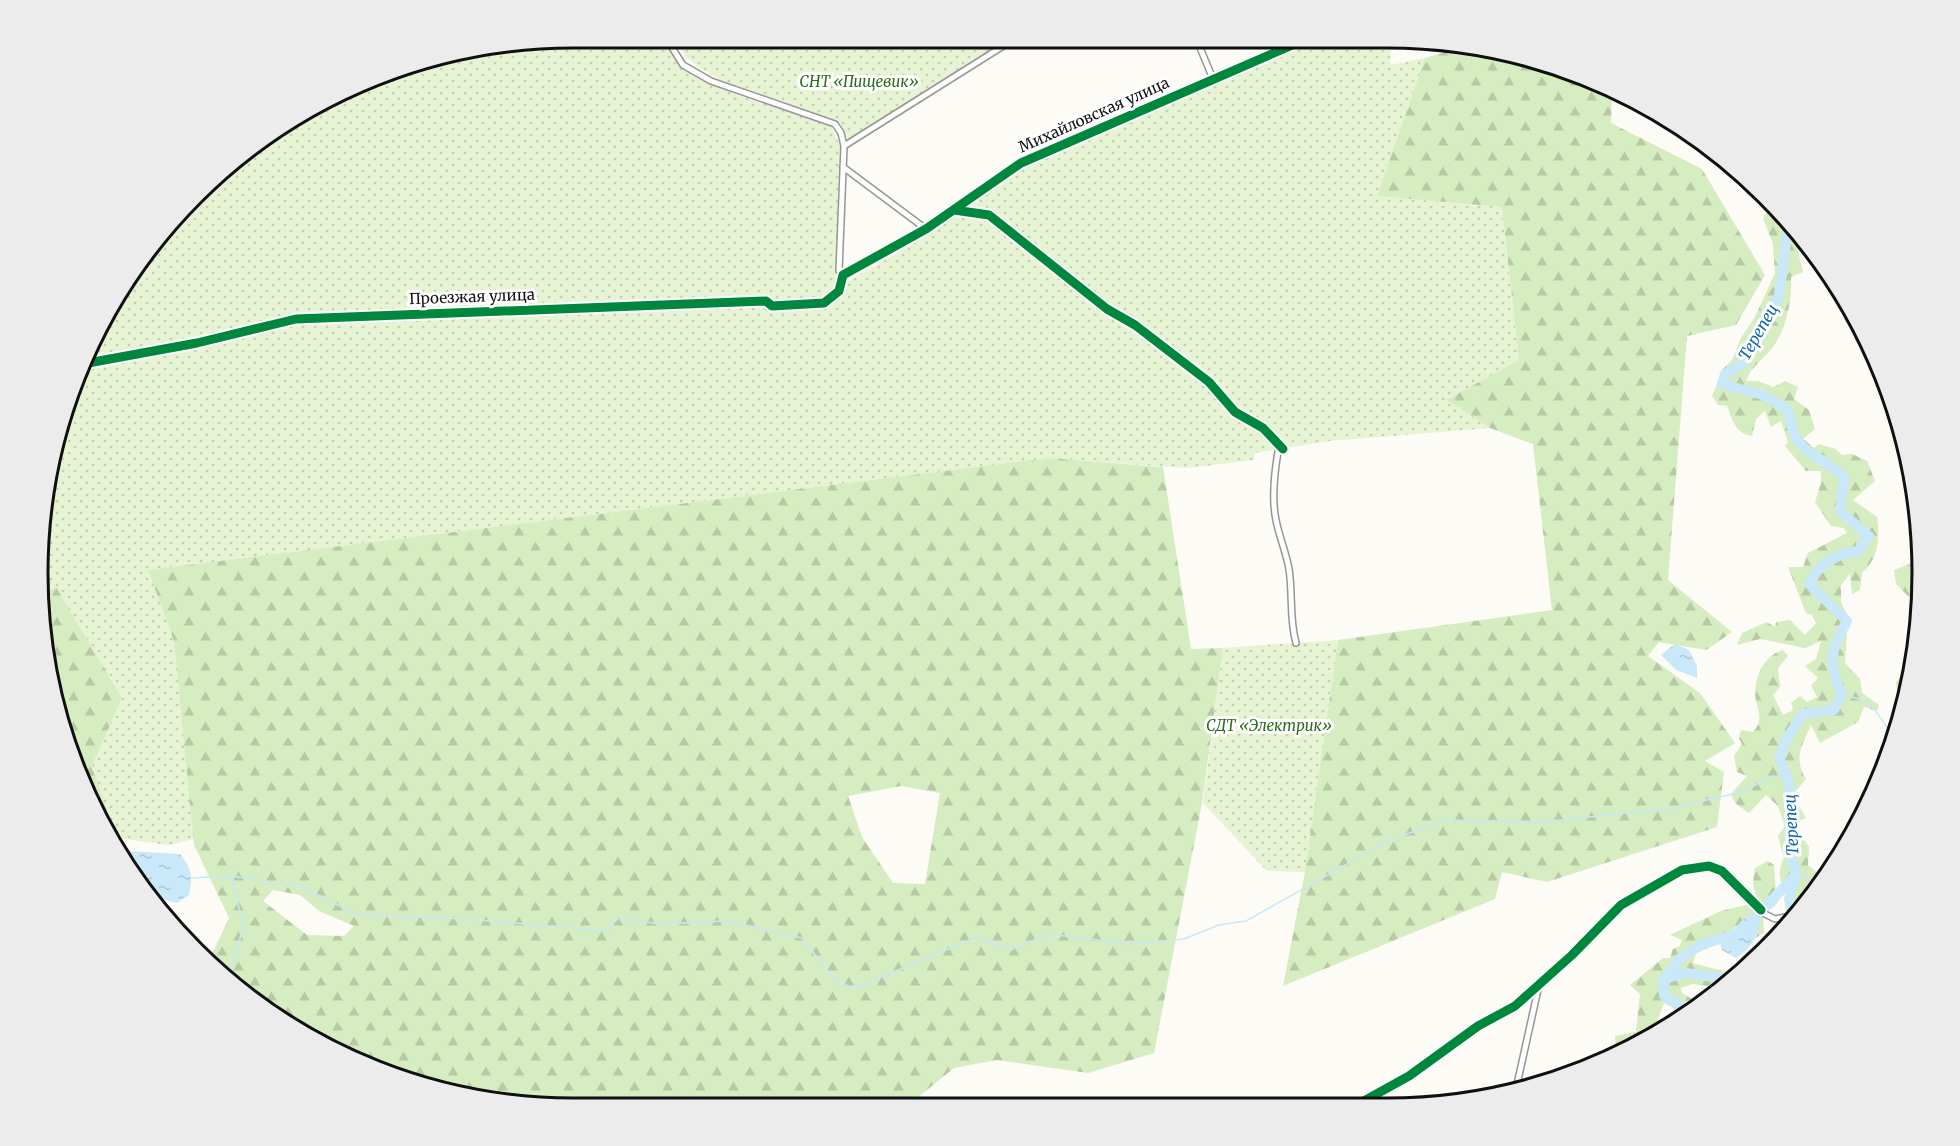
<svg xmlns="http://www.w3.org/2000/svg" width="1960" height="1146" font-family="Merriweather,serif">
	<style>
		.green { fill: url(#green-dots) }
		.forest { fill: url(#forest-firs); fill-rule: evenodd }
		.water { fill: url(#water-ripples) }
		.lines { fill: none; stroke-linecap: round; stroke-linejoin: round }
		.stream { stroke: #c9e8fa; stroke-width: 1.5 }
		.river { stroke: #c9e8fa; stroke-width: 10 }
		.minor-casing { stroke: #969694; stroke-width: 8 }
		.tertiary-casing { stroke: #969694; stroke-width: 10 }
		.minor { stroke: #fffefe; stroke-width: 5 }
		.tertiary { stroke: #fffefe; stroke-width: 7 }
		.cycleway-casing { stroke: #fff; stroke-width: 13 }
		.cycleway { stroke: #00873e; stroke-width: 9 }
		.labels { text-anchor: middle; stroke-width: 6; stroke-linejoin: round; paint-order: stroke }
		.park-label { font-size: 15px; font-style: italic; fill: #2b6e1a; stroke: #fff }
		.street-label { font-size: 15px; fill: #101010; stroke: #fff }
		.water-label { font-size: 16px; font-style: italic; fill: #0e67ad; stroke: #fff }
		.rim { fill: none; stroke: #101010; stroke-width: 3 }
	</style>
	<defs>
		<pattern id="green-dots" width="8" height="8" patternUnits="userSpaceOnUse" patternTransform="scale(1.5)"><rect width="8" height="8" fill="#e6f4d4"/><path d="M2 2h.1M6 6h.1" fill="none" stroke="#c4d0b5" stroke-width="1.8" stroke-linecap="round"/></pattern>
		<pattern id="forest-firs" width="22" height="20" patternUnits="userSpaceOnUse" patternTransform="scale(1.5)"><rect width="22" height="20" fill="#d6ecc1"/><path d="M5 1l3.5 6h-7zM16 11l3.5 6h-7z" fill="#b7c9a5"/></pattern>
		<pattern id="water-ripples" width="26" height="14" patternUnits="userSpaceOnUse" patternTransform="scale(1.5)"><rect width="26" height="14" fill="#c9e8fa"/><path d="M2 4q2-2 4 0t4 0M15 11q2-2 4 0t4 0" fill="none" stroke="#acc6d5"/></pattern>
	</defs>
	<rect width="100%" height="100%" fill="#fcfbf6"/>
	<path class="green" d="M573,38H664L672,55L692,75L735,94L831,126L840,146L836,273L843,284L920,240L1019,168L1312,39H1391L1390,65L1425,58L1377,196L1502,207L1519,360L1446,400L1490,428L1329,441L1255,453L1254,460L1187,468L1049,458L148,570L174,641L194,839L168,845L117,838L92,766L122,698L56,587L40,596L56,434L128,275L247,148L401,66Z
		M676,38H804L795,46L816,38H892L893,46L899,38H1009L849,141L840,123L721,80L697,66L684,55Z
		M1338,640L1305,872L1267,871L1203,803L1223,648Z"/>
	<path class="forest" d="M1464,47L1559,66L1612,92L1611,123L1702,169L1765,275L1736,325L1687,336L1668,580L1732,632L1706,650L1659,642L1648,656L1700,693L1735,743L1705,761L1724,772L1717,827L1547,882L1502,872L1495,899L1283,986L1305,872L1338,640L1552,610L1533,444L1490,428L1446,400L1519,360L1502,207L1377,196L1425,58Z
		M1764,193L1802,238L1797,247L1803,272L1791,277C1792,303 1786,332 1769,352C1759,363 1751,367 1746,381H1758L1773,387L1785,381L1798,387L1794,399L1809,410L1815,429L1803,439L1814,448L1819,444L1836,449L1842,455L1852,454L1867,461L1875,481L1853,500L1877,517C1880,538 1879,558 1862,573L1860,590L1852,594L1850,574L1841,585V602L1848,616L1845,663L1860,679L1862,693L1879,705L1877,711L1864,707L1858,722L1820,743L1811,725C1802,746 1793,758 1806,779L1796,791L1798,804L1806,818L1800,820L1797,829L1809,847L1808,865L1821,876L1827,877L1813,893L1808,891V900L1799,910V905C1785,890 1773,880 1784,858L1778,836L1785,826L1778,806L1766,795L1749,813L1735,803L1731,794L1747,776L1737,772L1734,756L1742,744L1739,738L1741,730L1753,732C1763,721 1759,714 1756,701C1752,681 1763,655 1783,650L1788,656L1778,668L1780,687L1773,695L1783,715L1793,710L1791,703L1800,696L1807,702L1817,697L1811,685L1818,678L1805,666L1816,659L1821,641L1805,648L1760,639L1737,645L1742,633L1767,622L1775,627L1776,622L1790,620L1805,635L1816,623L1812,615L1806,613L1788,567H1803L1808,553L1847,533L1844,528L1831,526L1815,502L1821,483V471H1806L1785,446L1788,442L1781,421L1771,427L1765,411L1756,419L1752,436C1735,433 1733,421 1727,406L1718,405L1712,396L1723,369L1732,360L1741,338L1755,317L1775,273L1773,244L1763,218L1768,211Z
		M1049,458L1163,467L1191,649L1223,648L1202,803L1154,1053L1088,1073L997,1060L954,1068L906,1107H541L538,1100L526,1099L519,1104L401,1080L276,1018L206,957L214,950L229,918L194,845L174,641L148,570ZM901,786L940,793L925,884L893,883L862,837L848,796ZM273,890L300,895L319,911L354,926L344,936L307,935L263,901Z
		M1915,501L1922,573L1919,607L1896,584L1894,570L1912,563L1908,528Z
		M56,587L122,698L92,766L117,838L78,778L39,608L40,596Z
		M1914,662L1912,677L1900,718L1896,682Z
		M1768,861L1774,865L1777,904L1771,909C1753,898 1751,888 1755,868Z
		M1750,904L1763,918L1764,932L1756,938L1759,928L1736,926L1732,931L1723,935L1716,945L1696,953L1693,963L1730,973L1739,972L1719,988L1693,984L1681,988L1682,993L1699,1003L1684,1014L1664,1003L1657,1021L1661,1030L1659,1033L1627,1049L1616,1047L1615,1036L1636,1032L1640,994L1630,985L1663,958H1670L1673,949L1680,946L1682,940L1670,935L1721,911Z
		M1589,1065L1559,1080L1548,1082L1547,1077Z"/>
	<path class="water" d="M1675,644L1689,650L1697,666V678L1676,670L1661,655Z
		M122,848L126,851L180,854C192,869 193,877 189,895L177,903L152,897Z
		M1785 905a7 7 0 1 1 14 0a7 7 0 1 1-14 0Z
		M1753,915L1759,917C1761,935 1751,948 1736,958L1722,950L1719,940C1724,934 1727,935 1732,931C1741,924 1741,917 1753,915Z"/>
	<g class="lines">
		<path class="stream" d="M1841,694C1876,701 1874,711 1894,737
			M1796,874H1803L1809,883L1820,886
			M192,878L232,876L302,887L358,915L467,919L607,931L618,918L660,924L727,921L802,938L832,977L853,989L977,937L1010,950L1049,934L1130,944L1184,939L1219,925L1246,921L1388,841L1445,820L1539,822L1667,809L1742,792L1766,779L1788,774
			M230,979L243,926L232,877"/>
		<path class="river" d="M1794,918L1789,899L1795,878
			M1749,925L1796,874C1794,867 1791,859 1790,851C1786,815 1799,796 1779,758L1788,736L1803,714L1834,710L1841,694C1828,660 1830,652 1847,621L1809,584C1819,563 1836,554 1858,551L1869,536L1840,511L1844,477C1815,449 1795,458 1788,410L1763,395L1722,384L1725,374L1742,364L1779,296L1788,226L1785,218
			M1664,979L1686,973L1729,979
			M1689,1011L1664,996V979L1680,958L1703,944L1731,936"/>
		<defs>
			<path id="minor" d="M666,38L683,65L711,81L835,124L841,133L844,146
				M1196,38L1213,79
				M843,167L926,229
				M954,210L989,215L1107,309L1135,325L1209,382L1235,412L1263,428L1283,449
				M88,363L197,343L296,319L766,301L772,306L824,303L839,291L843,275L839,271L844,146L1016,38
				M1279,446C1275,468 1271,497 1276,520C1279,536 1286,552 1289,569C1293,594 1289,618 1296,643
				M1765,914L1775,919L1795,915
				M1516,1089L1539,985
				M1353,1107L1409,1076L1478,1026L1515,1006L1572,955L1621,905L1682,870L1709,866L1722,871L1761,910"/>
			<path id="tertiary" d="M843,275L926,229L1021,163L1306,39"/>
		</defs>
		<use href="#minor" class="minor-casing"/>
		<use href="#tertiary" class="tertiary-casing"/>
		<use href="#minor" class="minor"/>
		<use href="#tertiary" class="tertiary"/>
		<defs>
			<path id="cycleway" d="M954,210L989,215L1107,309L1135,325L1209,382L1235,412L1263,428L1283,449
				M88,363L197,343L296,319L766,301L772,306L824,303L839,291L843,275L926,229L1021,163L1306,39
				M1353,1107L1409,1076L1478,1026L1515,1006L1572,955L1621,905L1682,870L1709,866L1722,871L1761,910"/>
		</defs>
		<use href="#cycleway" class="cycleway-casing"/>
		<use href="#cycleway" class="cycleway"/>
	</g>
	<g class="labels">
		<g class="park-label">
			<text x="859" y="87">СНТ «Пищевик»</text>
			<text x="1269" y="731">СДТ «Электрик»</text>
		</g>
		<g class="street-label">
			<text transform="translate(1094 115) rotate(-24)" y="5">Михайловская улица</text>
			<text transform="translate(472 297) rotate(-2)" y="5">Проезжая улица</text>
		</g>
		<g class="water-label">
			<text transform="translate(1758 332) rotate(-60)" y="6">Терепец</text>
			<text transform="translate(1791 825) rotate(-93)" y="6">Терепец</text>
		</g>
	</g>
	<path d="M0 0H1960V1146H0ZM573 48H1387A525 525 0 0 1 1912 573V573A525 525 0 0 1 1387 1098H573A525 525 0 0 1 48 573V573A525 525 0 0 1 573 48Z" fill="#ececec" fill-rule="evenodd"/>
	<path class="rim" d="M573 48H1387A525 525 0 0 1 1912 573V573A525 525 0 0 1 1387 1098H573A525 525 0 0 1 48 573V573A525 525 0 0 1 573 48Z"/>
</svg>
